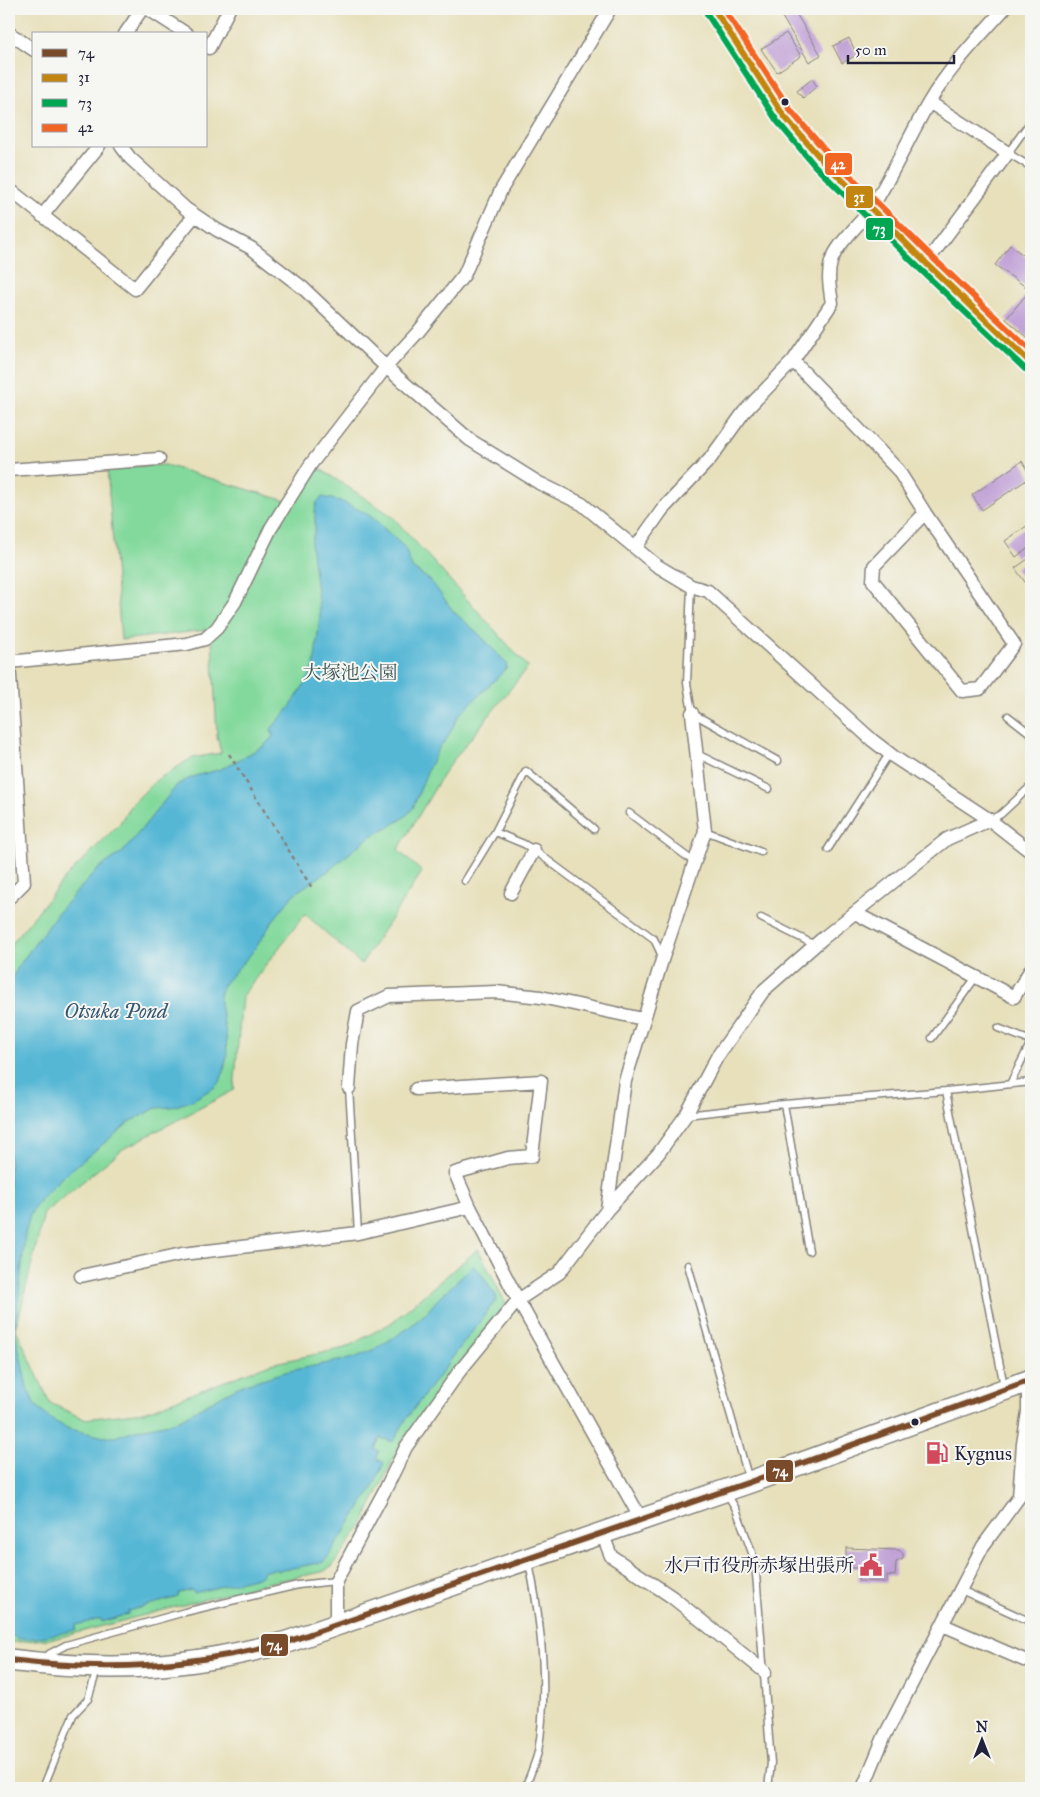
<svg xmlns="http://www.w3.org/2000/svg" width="1040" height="1797" font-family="'IM FELL Great Primer','Noto Serif JP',serif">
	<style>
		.green { fill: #83d99c; stroke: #527e6c }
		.water { fill: #57b7d5; stroke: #3c6c88 }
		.building { fill: #c0a0d6 }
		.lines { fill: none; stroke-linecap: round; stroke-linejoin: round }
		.service-casing { stroke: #84817b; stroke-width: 9 }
		.minor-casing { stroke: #84817b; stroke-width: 15 }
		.tertiary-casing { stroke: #84817b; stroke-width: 19 }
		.trunk-casing { stroke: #84817b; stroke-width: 24 }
		.path { stroke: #84817b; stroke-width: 2.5; stroke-dasharray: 4 4; stroke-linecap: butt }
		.service { stroke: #fff; stroke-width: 6 }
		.minor { stroke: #fff; stroke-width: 12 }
		.tertiary { stroke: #fff; stroke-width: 16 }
		.trunk { stroke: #fff; stroke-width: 21 }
		.bus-1-casing { stroke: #f6f6f2; stroke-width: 10 }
		.bus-2-casing { stroke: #f6f6f2; stroke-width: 10 }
		.bus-3-casing { stroke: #f6f6f2; stroke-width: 10 }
		.bus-4-casing { stroke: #f6f6f2; stroke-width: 10 }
		.bus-1 { stroke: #7a4b2a; stroke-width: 6 }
		.bus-2 { stroke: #c2850f; stroke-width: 6 }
		.bus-3 { stroke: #00a651; stroke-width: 6 }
		.bus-4 { stroke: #f26522; stroke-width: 6 }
		.bus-dot { fill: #22223b; stroke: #f6f6f2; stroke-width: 2 }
		.labels { text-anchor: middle; stroke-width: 4; stroke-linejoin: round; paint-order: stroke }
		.park-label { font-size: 19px; fill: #3f5958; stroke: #f6f6f2 }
		.poi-label { font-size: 19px; fill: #22223b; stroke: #f6f6f2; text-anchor: start }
		.water-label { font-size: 20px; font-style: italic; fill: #355671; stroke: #f6f6f2 }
		.line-badge { stroke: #f6f6f2; stroke-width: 2 }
		.badge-label { font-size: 14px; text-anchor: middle; font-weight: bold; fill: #fff }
	</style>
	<rect width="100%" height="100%" fill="#f6f6f2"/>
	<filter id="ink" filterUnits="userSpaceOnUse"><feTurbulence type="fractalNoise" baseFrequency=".02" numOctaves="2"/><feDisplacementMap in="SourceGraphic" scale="10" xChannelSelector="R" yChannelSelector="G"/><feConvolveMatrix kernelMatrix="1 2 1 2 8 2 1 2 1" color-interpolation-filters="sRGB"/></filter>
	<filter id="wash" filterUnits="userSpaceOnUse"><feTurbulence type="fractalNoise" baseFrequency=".0096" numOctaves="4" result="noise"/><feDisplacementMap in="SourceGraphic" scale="20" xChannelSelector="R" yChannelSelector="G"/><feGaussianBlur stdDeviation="1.12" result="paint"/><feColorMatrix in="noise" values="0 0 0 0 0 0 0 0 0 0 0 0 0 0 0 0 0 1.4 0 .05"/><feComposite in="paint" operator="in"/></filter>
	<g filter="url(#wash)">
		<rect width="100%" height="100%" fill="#e7e0bb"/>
		<path class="green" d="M165,465L290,502L317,467L392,516L528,667L447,768L398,850L422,872L361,964L305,914L242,996L234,1090L123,1149L44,1213L16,1329L50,1403L84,1419L144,1412L270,1364L345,1348L391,1323L478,1249L506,1304L401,1443L363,1523L332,1567L322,1572L267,1583L57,1638L9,1643V947L65,878L120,823L130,806L155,781L192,758L221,753L217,736L212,640L206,630L121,640L107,468Z"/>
		<path class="water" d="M322,497L340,501L366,513L374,519L405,548L412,568L431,581L454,612L480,635L506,663L507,668L459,715L446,740L440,746L428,769L413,808L407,815L399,821L368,838L328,871L294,894L274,919L255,949L223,985L220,993V1004L226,1034L227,1056L224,1070L220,1082L215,1087L191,1101L172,1107L156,1108L131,1121L60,1179L40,1199L30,1215L25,1235L15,1331L27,1387L34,1403L41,1411L52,1420L69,1429L104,1437H115L135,1430L174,1422L236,1388L248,1383L289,1371L354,1358L377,1348L407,1329L425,1314L438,1299L473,1266L480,1272L496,1296V1300L407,1418L393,1442L380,1438L375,1449L379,1451L377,1458L384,1463L371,1491L328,1557L323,1562L278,1571L275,1569L262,1572V1576L194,1593L192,1590L179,1593L178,1597L128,1611V1614L102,1622L101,1619L76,1625V1630L36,1638L16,1639L15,1636H9V983L20,964L58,912L99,868L123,852L178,784L195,776L221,769L264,746L273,736L271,729L291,706L310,675L314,666L320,616L311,543L315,529V510L317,502Z"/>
		<g id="blocks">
			<path class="building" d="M794,10L821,55L809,62L782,17Z
				M786,33L801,56L777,72L761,49Z
				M849,38L857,55L842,63L833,46Z
				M812,79L817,86L803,98L797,91Z
				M1010,245L1031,261V280L1026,287L995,265Z
				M1031,289V340L1006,319Z
				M1022,461L1031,477L982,510L972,495Z
				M1031,523V546L1016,557L1005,541Z
				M1031,557V582L1027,585L1015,568Z
				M846,1548L899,1550L903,1554V1559L896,1562L895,1576L887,1575V1582L858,1581L859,1568H846Z"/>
		</g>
	</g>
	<g filter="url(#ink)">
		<use href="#blocks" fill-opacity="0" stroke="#84817b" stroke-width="1"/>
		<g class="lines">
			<defs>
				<path id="service" d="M1031,121L1008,153L1031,167
					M691,586L687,683L692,713L778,761
					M1008,716L1031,734
					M697,754L769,789
					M629,813L694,862
					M990,820L1001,814L1031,786
					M594,829L526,771L495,832L524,844L534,850L654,939L662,956
					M705,831L761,852
					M828,849L889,754
					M465,881L495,832
					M761,918L815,945
					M998,1028L1031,1041
					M932,1038L976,977
					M1010,1084L1031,1042
					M349,1088L358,1233
					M946,1091L1031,1082V1085
					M784,1104L809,1251
					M686,1115L784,1104L946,1091L1004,1386
					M688,1265L749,1480
					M727,1494L736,1509L755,1561L771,1763L768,1788
					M961,1590L1031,1622
					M47,1660L49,1654L66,1645L185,1612L298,1585L336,1581
					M43,1788L73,1715L88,1699L97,1670
					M525,1788C529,1777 535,1764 538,1752C549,1689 542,1625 529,1563"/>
				<path id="minor" d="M148,9L187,34
					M9,33L34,50
					M125,34L142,9
					M206,46L209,48L229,9
					M121,146L130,158L186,209L217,230L251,248L303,288L386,367L470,440L539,483L582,504L656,565L691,586L708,591L872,740L894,757L990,820L1031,852
					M9,189L135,289L195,215
					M42,216L99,146
					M926,263L1008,153L929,102
					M793,361L898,470L925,513L1014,644L980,689L962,691L873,581L874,566L925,513
					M9,470L159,459
					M636,547L662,510L710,459L744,412L793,361L832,303C830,289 827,276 831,262C837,243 861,224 872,207C893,174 909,137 928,104C949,68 977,39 1004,9
					M9,662L187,644L205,639L217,628L235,602L271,528L311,464L386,367L418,332L464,275L501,190L610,9
					M9,662L24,883L11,896H9
					M511,893L534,850
					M855,913L1014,997L1031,969
					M349,1088L352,1044L358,1011L389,996L496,992L541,997L643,1019
					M416,1089L541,1081L532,1156L508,1158L455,1173L470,1207
					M607,1210L625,1081L663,957L705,831L692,713
					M81,1276L182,1254L358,1233L470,1207L518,1300L641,1519
					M602,1533L611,1556L672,1597L765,1672
					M344,1623L336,1617V1581L386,1488L406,1447L459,1372L518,1300L559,1273L607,1210L658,1154L686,1115L717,1057L764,990L822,939L947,839L990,820
					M943,1625L1024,1660
					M863,1788L884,1737L983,1546L1019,1497L1023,1444L1028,1412V1382"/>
				<path id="tertiary" d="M714,9L784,116L800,135L822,160L926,263L1031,363"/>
				<path id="trunk" d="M9,1660C65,1667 123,1670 179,1663C216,1659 252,1651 287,1642L750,1482L1031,1380"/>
			</defs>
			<use href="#service" class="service-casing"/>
			<use href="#minor" class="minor-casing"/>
			<use href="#tertiary" class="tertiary-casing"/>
			<use href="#trunk" class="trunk-casing"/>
			<path class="path" d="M229,754L312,888"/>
			<use href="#service" class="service"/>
			<use href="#minor" class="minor"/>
			<use href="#tertiary" class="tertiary"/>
			<use href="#trunk" class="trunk"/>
			<defs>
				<path id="bus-1" d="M9,1660C109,1672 189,1667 287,1642L750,1482L1031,1380"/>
				<path id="bus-2" d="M714,9L784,116L822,160L926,263L1031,363"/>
				<path id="bus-3" d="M707,14L777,121L815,166L920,269L1025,369"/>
				<path id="bus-4" d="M724,9L791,111L828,154L932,257L1031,351"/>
			</defs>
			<use href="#bus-1" class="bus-1-casing"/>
			<use href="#bus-2" class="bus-2-casing"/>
			<use href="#bus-3" class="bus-3-casing"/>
			<use href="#bus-4" class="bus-4-casing"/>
			<use href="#bus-1" class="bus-1"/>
			<use href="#bus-2" class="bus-2"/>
			<use href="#bus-3" class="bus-3"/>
			<use href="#bus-4" class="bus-4"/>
		</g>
	</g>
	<defs>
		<symbol id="fuel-bare" viewBox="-9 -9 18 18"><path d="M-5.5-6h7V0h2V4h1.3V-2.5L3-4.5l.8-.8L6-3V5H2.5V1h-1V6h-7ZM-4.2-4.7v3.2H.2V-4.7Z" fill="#d1495b" stroke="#f6f6f2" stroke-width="2.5" paint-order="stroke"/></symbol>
		<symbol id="civic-bare" viewBox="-9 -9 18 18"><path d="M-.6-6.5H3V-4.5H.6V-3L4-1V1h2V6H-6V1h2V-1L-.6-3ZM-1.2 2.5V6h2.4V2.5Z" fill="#d1495b" stroke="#f6f6f2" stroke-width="2.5" paint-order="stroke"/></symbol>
	</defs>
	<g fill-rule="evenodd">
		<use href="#fuel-bare" x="921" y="1437" width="32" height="32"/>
		<use href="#civic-bare" x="855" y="1549" width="32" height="32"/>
	</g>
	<g class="bus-dot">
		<circle cx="785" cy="102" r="4.5"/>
		<circle cx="915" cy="1422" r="4.5"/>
	</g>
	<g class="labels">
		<g class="park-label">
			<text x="350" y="679">大塚池公園</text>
		</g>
		<g class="poi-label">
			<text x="954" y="1460">Kygnus</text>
			<text x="854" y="1572" text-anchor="end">水戸市役所赤塚出張所</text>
		</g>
		<g class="water-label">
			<text x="116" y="1018">Otsuka Pond</text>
		</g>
	</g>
	<g class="line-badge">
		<rect x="824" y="152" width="29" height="24" rx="5" fill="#f26522"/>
		<rect x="845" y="185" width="29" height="24" rx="5" fill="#c2850f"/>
		<rect x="865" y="217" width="29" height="24" rx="5" fill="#00a651"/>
		<rect x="765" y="1459" width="29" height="24" rx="5" fill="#7a4b2a"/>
		<rect x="260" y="1633" width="29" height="24" rx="5" fill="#7a4b2a"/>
	</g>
	<g class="badge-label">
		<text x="838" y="169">42</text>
		<text x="859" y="202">31</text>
		<text x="879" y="234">73</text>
		<text x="780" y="1476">74</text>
		<text x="274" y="1650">74</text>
	</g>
	<rect width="1040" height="1797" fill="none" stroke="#f6f6f2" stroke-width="30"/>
	<rect x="32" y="32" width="175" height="115" fill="#f6f6f2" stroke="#a1a1a9"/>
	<rect x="42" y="49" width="25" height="8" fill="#7a4b2a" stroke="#a1a1a9"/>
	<text x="78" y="58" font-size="15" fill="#22223b">74</text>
	<rect x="42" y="74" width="25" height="8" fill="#c2850f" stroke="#a1a1a9"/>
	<text x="78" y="82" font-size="15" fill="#22223b">31</text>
	<rect x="42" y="99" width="25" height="8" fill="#00a651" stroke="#a1a1a9"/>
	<text x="78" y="108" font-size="15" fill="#22223b">73</text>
	<rect x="42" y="124" width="25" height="8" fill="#f26522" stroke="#a1a1a9"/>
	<text x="78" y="132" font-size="15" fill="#22223b">42</text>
	<g transform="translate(982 1740)" stroke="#f6f6f2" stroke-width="4" paint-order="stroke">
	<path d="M0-4L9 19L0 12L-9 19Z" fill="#22223b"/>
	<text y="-8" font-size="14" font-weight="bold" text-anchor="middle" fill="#22223b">N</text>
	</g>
	<path d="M848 55v8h106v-8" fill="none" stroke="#22223b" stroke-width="2.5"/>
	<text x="855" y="55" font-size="15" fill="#22223b" stroke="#f6f6f2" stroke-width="4" paint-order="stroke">50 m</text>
</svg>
